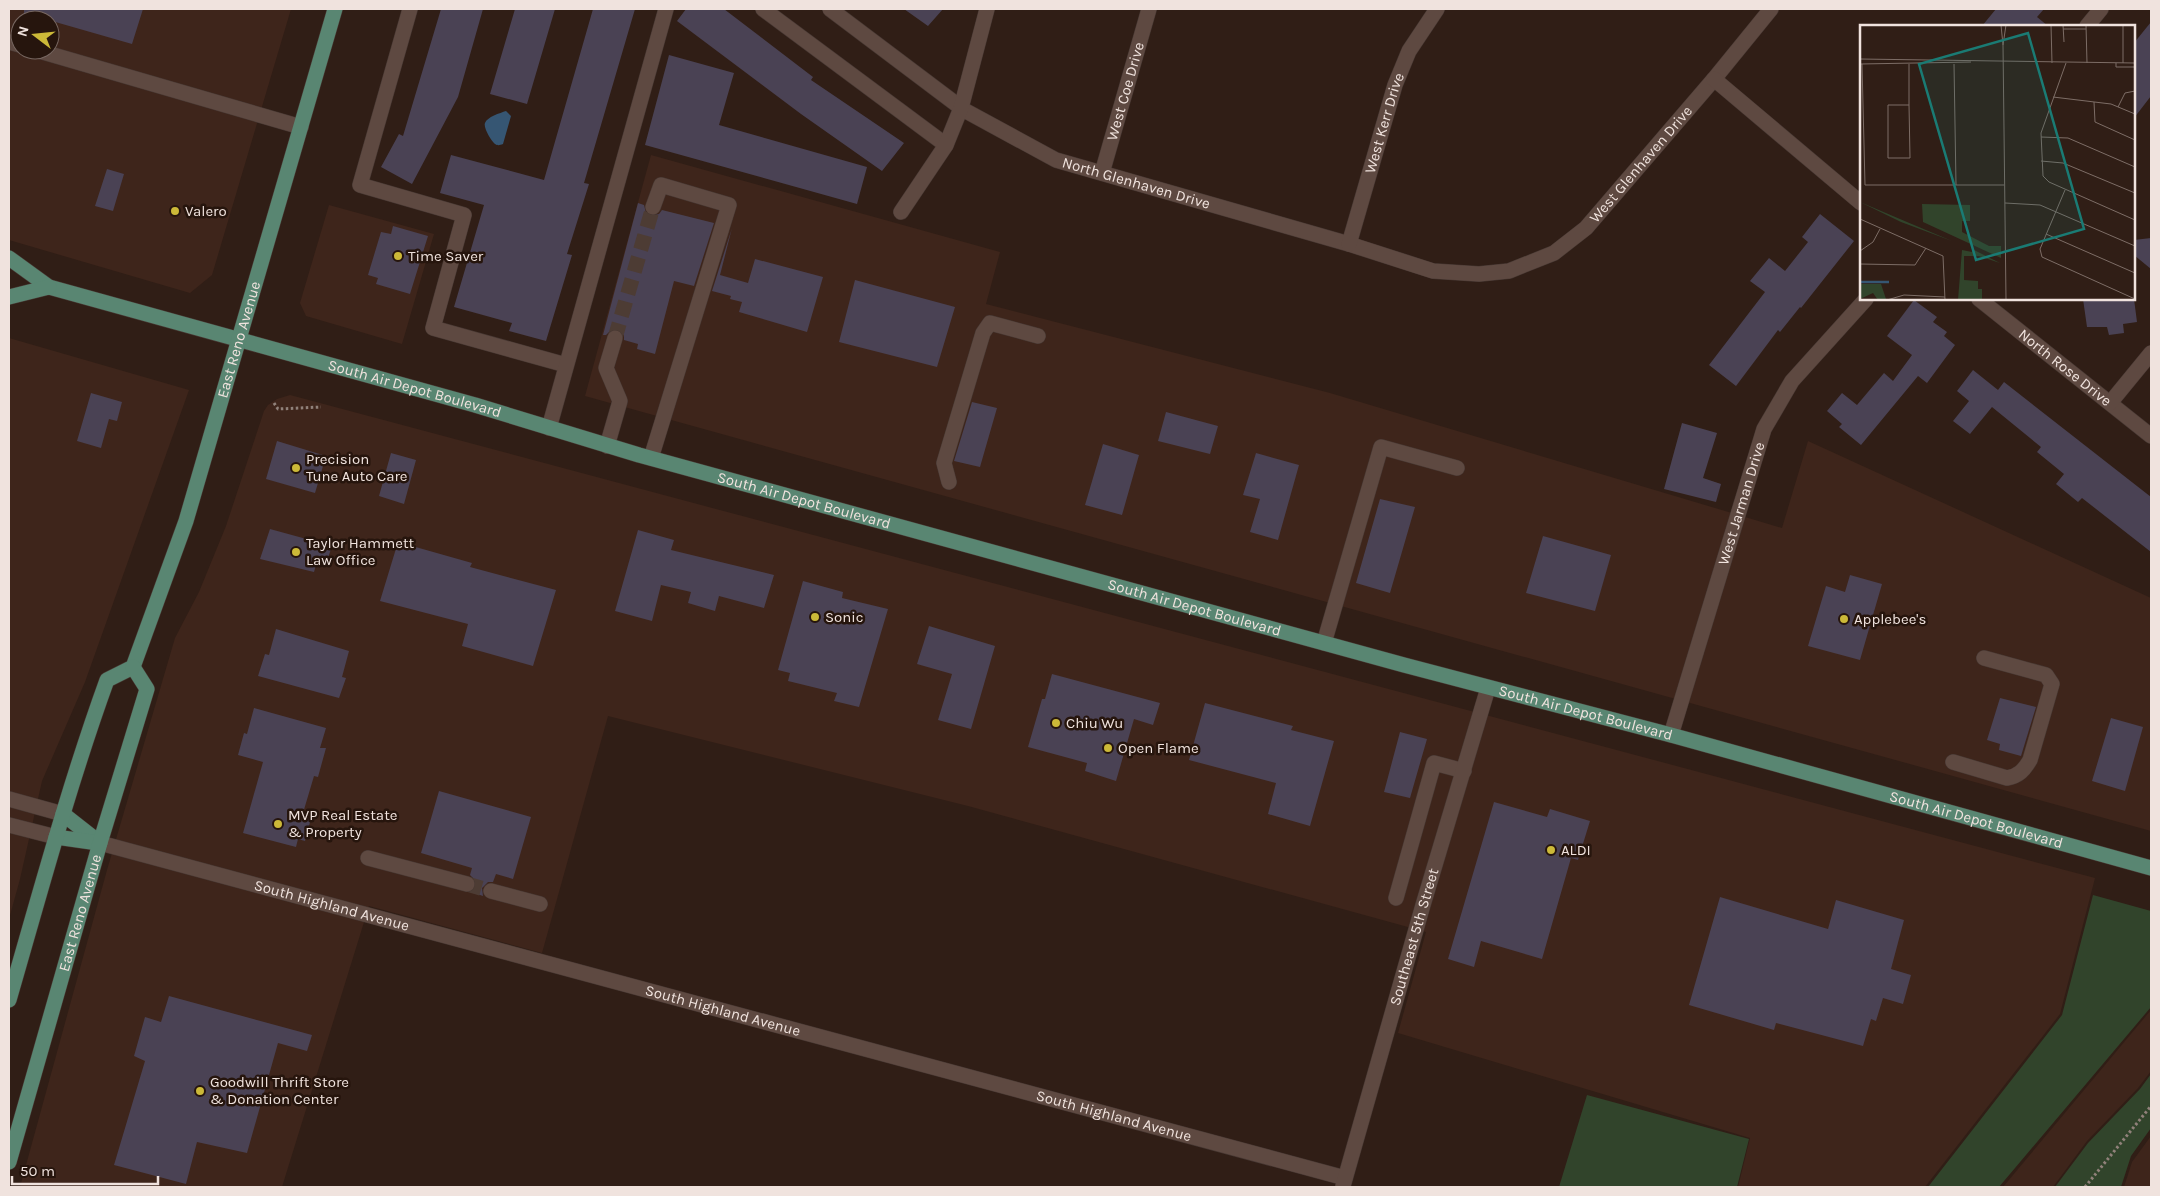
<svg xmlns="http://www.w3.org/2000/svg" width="2160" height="1196" font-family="Karla,sans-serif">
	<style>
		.built { fill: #3e251b; fill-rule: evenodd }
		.green { fill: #31442b }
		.water { fill: #365673 }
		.building { fill: #4a4254 }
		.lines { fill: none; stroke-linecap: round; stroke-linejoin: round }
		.minor-tunnel { stroke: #4d3c34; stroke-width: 15; stroke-dasharray: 15 8; stroke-linecap: butt }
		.minor-casing { stroke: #473833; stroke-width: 16 }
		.major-casing { stroke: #473833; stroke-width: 16 }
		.path { stroke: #90817a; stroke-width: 3; stroke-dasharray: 2.5 2.5; stroke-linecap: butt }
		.minor { stroke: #5e4941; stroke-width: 15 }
		.major { stroke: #598672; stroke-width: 15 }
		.poi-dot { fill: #ccb938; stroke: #26150d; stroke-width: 2 }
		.labels { text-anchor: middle; stroke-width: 5; stroke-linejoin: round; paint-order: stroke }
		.street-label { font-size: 15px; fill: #f0e3de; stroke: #26150d }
		.poi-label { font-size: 15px; fill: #f0e3de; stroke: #26150d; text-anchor: start }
		.inset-river { fill: none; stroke: #365673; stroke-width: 2.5 }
		.inset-road { fill: none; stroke: #7d6d66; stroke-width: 1 }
		.view { fill: #1a7b74; fill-opacity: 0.15; stroke: #1a7b74; stroke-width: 2.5 }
		.inset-edge { fill: none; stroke: #f0e3de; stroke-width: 2.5 }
	</style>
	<rect width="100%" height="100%" fill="#301e16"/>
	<path class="built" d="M9,9H291L212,275L190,293L9,240ZM20,20H50V50H20Z
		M651,155L1000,252L986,304L1330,393L1782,528L1808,441L2151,598V831L585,396Z
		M329,205L434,234L402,344L306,316L300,303Z
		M9,338L189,390L85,682L42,781L20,879L9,919Z
		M290,395L2095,878L2060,1014L1925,1187H1738L1750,1138L1398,1033L1426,932L968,806L608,716L542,953L369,906L282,1187H20L107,870L175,638L199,592L226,526L264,411L268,405L277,399Z
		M2151,1010V1071L2138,1088L2087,1141L2053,1187H2003Z
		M2151,1136V1187H2124L2132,1162Z"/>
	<path class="green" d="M2093,895L2151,911V1007L1999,1187H1928L2062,1015Z
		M2151,1074V1128L2131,1156L2121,1187H2055L2088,1143L2140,1089Z
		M1587,1095L1749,1139L1737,1187H1559Z"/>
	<path class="water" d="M506,111L511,116L503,144C500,145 498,146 495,144C491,141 483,127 485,123C487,117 500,113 506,111Z"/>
	<path class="building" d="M24,9H143L132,44L24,13Z
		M441,9H483L458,97L412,184L381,167L399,134L403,136Z
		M515,9H555L527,104L490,94Z
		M593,9H635L584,183L589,184L567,254L572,255L546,341L509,331L512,323L454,307L484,205L440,193L451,155L544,180Z
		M686,9H724L813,77L811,80L904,143L882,171L801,114L677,21Z
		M904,9H943L928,26Z
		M1996,9H2044L2037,17L2048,26H1982Z
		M2151,22V96L2134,118V43Z
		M669,55L734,73L719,125L867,167L857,204L645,145Z
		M107,169L124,174L113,211L95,206Z
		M638,203L644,205L646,213L650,216L659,214L662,210L714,223L694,286L674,281L655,354L637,349L638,344L624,340V335L618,329H612L606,335H603Z
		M1820,214L1854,241L1801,308L1800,307L1780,332L1778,330L1736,386L1709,365L1765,292L1750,281L1769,258L1785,271L1808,242L1802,237Z
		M393,226L428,236L410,294L376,284L378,278L368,275L381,232L391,234Z
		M732,228L720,275L748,283L755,259L823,277L807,332L739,312L742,302L730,299L731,296L712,291Z
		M2151,238V269L2134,255V240Z
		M855,280L955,307L937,367L839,342Z
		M2083,299H2134L2137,322L2123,324L2124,333L2109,335L2107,327H2087Z
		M1914,300L1937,317L1933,322L1947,332L1944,336L1955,345L1927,383L1918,376L1861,445L1839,427L1842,424L1827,411L1842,393L1857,405L1884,373L1893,381L1912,355L1887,336Z
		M1973,370L1998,390L2004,382L2151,497V552L2082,498L2078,502L2056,484L2064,474L2037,452L2041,447L1992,407L1970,434L1953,421L1969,401L1957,391Z
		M91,393L122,402L117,421L109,419L101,448L77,441Z
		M972,402L997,408L980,467L954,461Z
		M1166,412L1218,426L1210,454L1158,441Z
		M1682,423L1717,433L1703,478L1721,484L1716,502L1664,489Z
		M277,441L326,456L315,493L266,479Z
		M1103,444L1139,455L1122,515L1085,505Z
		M391,453L416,460L404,504L379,496Z
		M1256,453L1299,465L1278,540L1250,532L1260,499L1243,495Z
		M1380,499L1415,507L1390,593L1356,583Z
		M270,529L332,546L327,561L318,558L314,572L260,559Z
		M638,530L674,540L671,550L774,575L764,608L719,596L715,611L688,603L691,592L661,585L652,621L615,611Z
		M1543,536L1611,555L1595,611L1526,593Z
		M398,542L472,563L470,567L556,590L533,666L462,646L468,624L380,601Z
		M1850,575L1882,584L1860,660L1808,646L1826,586L1845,592Z
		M803,581L843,592L842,598L888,609L859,707L834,701L837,693L788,681L790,673L778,670Z
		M929,626L995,646L971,729L938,720L952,674L917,664Z
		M276,629L349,651L342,677L346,678L339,698L258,676L265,654L269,655Z
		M1052,674L1160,703L1153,725L1134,719L1116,781L1085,771L1087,763L1028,747L1042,699H1045Z
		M2000,698L2036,707L2021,756L1999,750L2000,744L1987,740Z
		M1205,703L1293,726L1291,730L1334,741L1310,826L1268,814L1276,783L1189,760Z
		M254,708L326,728L320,748H326L318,777L314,776L303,813L312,815L305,841L298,839L296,847L243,833L263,762L238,755L244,733L247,734Z
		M2111,718L2143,727L2125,791L2092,781Z
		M1400,732L1427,739L1410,798L1384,792Z
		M439,791L531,817L513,879L496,874L493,882H488L482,888L483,896L471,892L476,886V881L470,875L472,868L421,853Z
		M1494,802L1547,817L1550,809L1590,821L1578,860L1571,858L1542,959L1481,941L1474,967L1448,959Z
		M1720,897L1828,929L1836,900L1904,920L1891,969L1911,975L1903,1004L1883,998L1876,1021L1871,1019L1863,1046L1776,1023L1774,1030L1689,1005Z
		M169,996L312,1035L307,1051L278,1043L247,1153L197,1142L186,1184L114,1165L145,1061L134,1056L145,1017L161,1022Z"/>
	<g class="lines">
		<path class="minor-tunnel" d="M615,338L653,207
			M467,884L491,891"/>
		<defs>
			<g id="minor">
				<path d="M410,9L360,185L464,215L433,328L566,365"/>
				<path d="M763,9L946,145"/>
				<path id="s1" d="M830,9L964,110L1056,160L1349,244L1433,271L1479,274L1509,271L1554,253L1586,228L1714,79L1771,9"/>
				<path d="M2087,26L2101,9"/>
				<path d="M9,42L20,45"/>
				<path d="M36,50L301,127"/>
				<path d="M1714,79L1861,203"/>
				<path id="s2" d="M1102,173L1149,9"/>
				<path d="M901,212L946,145L961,108L987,9"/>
				<path id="s3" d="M1349,244L1395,85L1409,51L1437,9"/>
				<path id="s4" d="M1979,299L2151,436"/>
				<path d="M2110,403L2151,353"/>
				<path d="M549,428L666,9"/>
				<path d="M607,446L620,401L606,368L615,338"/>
				<path d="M651,458L729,205L661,185L653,207"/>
				<path d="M949,482L944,463L983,333L990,323L1038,336"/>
				<path d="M1324,643L1381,447L1457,468"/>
				<path id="s5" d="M1671,735L1764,429L1792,381L1866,299"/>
				<path d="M1953,762L2007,778C2019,776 2024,770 2030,760L2052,684L2046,675L1984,658"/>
				<path d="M9,799L63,814"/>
				<path d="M9,825L56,837"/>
				<path id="s6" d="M100,843L1345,1178"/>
				<path d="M368,858L467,884"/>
				<path d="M491,891L540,904"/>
				<path d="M1396,898L1434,763L1464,771"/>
				<path id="s7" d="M1343,1186L1423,905L1488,688"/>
			</g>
			<g id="major">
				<path id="s8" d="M9,258L49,287L475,405L639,455L1404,665L1671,735L2151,868"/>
				<path d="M9,297L49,287"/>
				<path d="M63,814L100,843"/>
				<path d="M56,837L98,843"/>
				<path id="s9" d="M9,1000C40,893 69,785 107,680L133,667L186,521L335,9"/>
				<path id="s10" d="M9,1162L100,843L147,689L133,667"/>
			</g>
		</defs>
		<use href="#minor" class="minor-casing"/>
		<use href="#major" class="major-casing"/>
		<path class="path" d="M274,403L278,409L321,407
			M2085,1187L2151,1106"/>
		<use href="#minor" class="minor"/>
		<use href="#major" class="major"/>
	</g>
	<g class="poi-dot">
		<circle cx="175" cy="211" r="5"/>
		<circle cx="398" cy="256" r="5"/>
		<circle cx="296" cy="468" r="5"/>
		<circle cx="296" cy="552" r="5"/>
		<circle cx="815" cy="617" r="5"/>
		<circle cx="1844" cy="619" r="5"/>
		<circle cx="1056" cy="723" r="5"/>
		<circle cx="1108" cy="748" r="5"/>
		<circle cx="278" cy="824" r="5"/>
		<circle cx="1551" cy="850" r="5"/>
		<circle cx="200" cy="1091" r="5"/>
	</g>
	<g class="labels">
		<g class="street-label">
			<text dy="5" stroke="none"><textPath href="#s2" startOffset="85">West Coe Drive</textPath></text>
			<text dy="5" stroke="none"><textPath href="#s3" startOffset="126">West Kerr Drive</textPath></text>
			<text dy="5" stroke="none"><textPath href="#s1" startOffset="915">West Glenhaven Drive</textPath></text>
			<text dy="5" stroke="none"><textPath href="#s1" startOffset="356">North Glenhaven Drive</textPath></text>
			<text dy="5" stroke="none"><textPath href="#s9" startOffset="708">East Reno Avenue</textPath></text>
			<text dy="5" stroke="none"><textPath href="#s4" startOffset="110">North Rose Drive</textPath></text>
			<text dy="5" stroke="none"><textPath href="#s8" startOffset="429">South Air Depot Boulevard</textPath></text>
			<text dy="5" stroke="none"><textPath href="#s8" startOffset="834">South Air Depot Boulevard</textPath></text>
			<text dy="5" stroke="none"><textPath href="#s5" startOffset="242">West Jarman Drive</textPath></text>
			<text dy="5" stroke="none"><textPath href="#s8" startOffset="1239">South Air Depot Boulevard</textPath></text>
			<text dy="5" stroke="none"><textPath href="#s8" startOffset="1644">South Air Depot Boulevard</textPath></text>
			<text dy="5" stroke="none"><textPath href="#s8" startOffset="2049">South Air Depot Boulevard</textPath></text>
			<text dy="5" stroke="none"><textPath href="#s6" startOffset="240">South Highland Avenue</textPath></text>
			<text dy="5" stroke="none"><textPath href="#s10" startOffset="259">East Reno Avenue</textPath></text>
			<text dy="5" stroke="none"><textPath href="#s7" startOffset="259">Southeast 5th Street</textPath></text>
			<text dy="5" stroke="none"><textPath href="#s6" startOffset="645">South Highland Avenue</textPath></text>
			<text dy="5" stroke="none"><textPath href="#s6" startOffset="1050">South Highland Avenue</textPath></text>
		</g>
		<g class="poi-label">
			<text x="185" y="216">Valero</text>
			<text x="408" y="261">Time Saver</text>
			<text x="306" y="464">Precision<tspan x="306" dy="17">Tune Auto Care</tspan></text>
			<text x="306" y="548">Taylor Hammett<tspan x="306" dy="17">Law Office</tspan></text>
			<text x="825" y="622">Sonic</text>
			<text x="1854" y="624">Applebee's</text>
			<text x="1066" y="728">Chiu Wu</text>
			<text x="1118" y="753">Open Flame</text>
			<text x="288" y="820">MVP Real Estate<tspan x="288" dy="17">&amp; Property</tspan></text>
			<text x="1561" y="855">ALDI</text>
			<text x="210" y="1087">Goodwill Thrift Store<tspan x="210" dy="17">&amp; Donation Center</tspan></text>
		</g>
	</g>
	<g transform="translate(1860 25)">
		<rect width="275" height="275" fill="#301e16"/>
		<path d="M0,177L47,197L92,216L41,197ZM62,179L110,180V196H102V207L129,221H141V233L63,197ZM112,224L140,238L119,231H104V255L118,256V264H122V275H98L102,225L112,227ZM0,259H21L26,274L18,275L13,268L0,274Z" fill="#31442b"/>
		<path class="inset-river" d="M0,257H29"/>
		<path class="inset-road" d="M141,0L143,20M191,0L192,38M203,0L204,17M226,0L227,38M203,4H226M0,34L275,38M206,38L181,108L183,151L189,157L275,195M256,38V42H275M263,38V0M0,39L111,37M2,39L5,160H144M49,39V80L50,133H28V80H49M94,39L96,160M193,72L251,79L275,89M234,77L235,97L275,115M258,82L265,68L275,66M181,112L208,113L275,142M181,136L203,138L275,168M205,165L180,224L182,232L275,274M145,178L180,180L275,221M0,194L83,231L85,275M186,209L275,248M0,226L13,217L20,204M0,239L55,240L66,223M27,275L44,270L85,272M146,275L143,20L146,0"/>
		<path class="view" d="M168,8L224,204L116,235L59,39Z"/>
		<rect width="275" height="275" class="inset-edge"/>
	</g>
	<rect width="2160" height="1196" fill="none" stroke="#f0e3de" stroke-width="20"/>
	<g transform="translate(35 35) rotate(286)"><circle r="24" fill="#26150d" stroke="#776761"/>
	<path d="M0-4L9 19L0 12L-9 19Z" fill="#ccb938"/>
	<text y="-8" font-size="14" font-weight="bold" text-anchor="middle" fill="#f0e3de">N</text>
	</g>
	<path d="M12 1176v8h146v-8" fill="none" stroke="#f0e3de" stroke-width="2.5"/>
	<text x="20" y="1176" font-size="15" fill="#f0e3de" stroke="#26150d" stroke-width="4" paint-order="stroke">50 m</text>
</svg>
